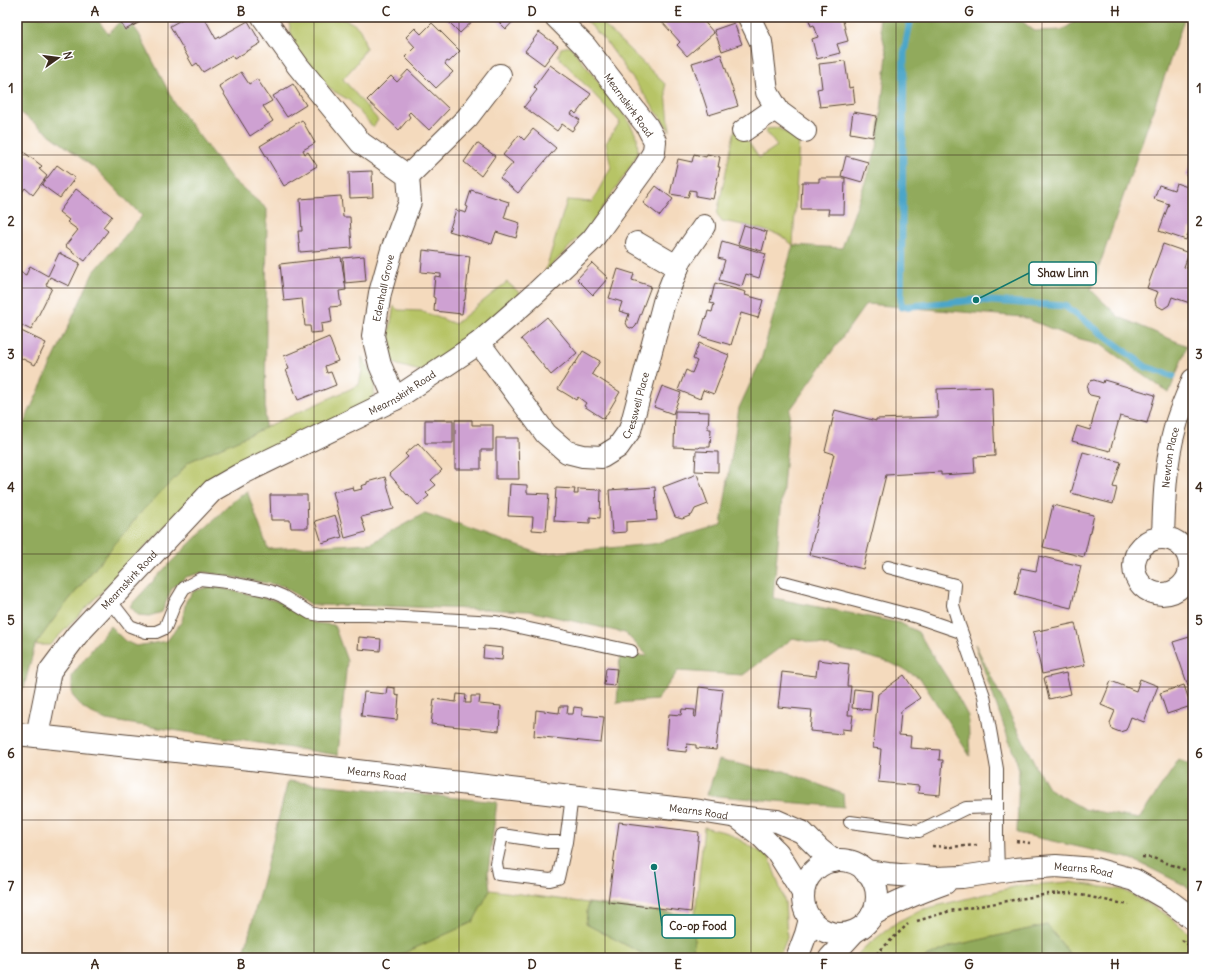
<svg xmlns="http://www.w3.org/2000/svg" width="1210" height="975" font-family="Delius,sans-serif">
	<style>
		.green { fill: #b7c466; stroke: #797742 }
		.forest { fill: #91aa5b; stroke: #666a3c }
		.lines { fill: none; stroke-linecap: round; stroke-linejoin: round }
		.stream { stroke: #4ca6c9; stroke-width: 7 }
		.building { fill: #cea1d2 }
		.lane-casing { stroke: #574436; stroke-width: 14 }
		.street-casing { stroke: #574436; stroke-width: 24 }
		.secondary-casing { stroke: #574436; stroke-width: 24 }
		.path { stroke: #574436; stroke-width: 2.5; stroke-dasharray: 3 3; stroke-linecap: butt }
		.lane { stroke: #fff; stroke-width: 12 }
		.street { stroke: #fff; stroke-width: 22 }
		.secondary { stroke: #fff; stroke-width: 22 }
		.grid { fill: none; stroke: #3b2a1e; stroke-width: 1; stroke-opacity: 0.55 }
		.labels { text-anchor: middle; stroke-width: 3.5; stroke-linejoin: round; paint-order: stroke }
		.street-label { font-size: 10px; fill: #3b2a1e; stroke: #fff }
		.leader { fill: none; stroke: #0f766e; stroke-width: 1.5 }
		.callout-dot { fill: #0f766e; stroke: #fff; stroke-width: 1.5 }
		.callout { fill: #fff; stroke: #0f766e; stroke-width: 1.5 }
		.callout-label { font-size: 11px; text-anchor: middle; font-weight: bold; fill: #3b2a1e }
		.neatline { fill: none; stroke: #3b2a1e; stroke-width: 1.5 }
		.grid-label { font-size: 13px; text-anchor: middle; font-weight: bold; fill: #3b2a1e }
	</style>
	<rect width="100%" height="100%" fill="#fff"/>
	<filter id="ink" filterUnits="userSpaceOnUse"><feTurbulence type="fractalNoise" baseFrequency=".025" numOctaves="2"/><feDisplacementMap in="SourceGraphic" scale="8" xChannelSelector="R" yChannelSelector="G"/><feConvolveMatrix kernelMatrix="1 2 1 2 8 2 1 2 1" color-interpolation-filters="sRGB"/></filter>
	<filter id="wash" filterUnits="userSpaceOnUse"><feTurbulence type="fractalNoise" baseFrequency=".012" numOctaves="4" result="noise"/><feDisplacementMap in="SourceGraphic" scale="16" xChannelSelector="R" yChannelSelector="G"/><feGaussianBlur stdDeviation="0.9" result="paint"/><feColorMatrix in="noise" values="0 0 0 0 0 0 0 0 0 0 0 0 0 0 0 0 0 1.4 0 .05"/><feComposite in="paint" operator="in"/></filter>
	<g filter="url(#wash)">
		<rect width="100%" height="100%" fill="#f4dabd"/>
		<path class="green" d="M288,17C307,17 348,12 360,30C363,35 364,42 366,48L356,64L343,79L378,120L373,127L349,100L330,89L293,44Z
			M583,17H593L603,24L665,84L670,131L608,44Z
			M570,46L627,118L637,137L638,153L629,169L590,226L545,272L567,200L592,202L611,167L606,143L620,122L558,56L561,48Z
			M778,128L799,140L793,245L780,235L744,225L722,221L717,214L735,129L749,143L759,158L777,146L766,132V129Z
			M507,282L521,294L472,336L420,371L398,365L388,359L389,333L394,306L398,310L421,311L455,324Z
			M362,357L375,381L374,394L366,408L217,473L50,645H35L59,612L142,511L179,474L188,462L359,385L362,371Z
			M704,827L728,833L769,857L785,902L787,938L779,958H693L695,916Z
			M1069,882L1123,890L1164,913L1193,936V958H1073L1047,925L952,946L924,958H854L865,947L897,922L920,910L1018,886Z
			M490,890L588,903L586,924L647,956V958H393L473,922Z"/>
		<path class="forest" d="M17,17H96L108,34L124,17H127L139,34L175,104L232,179L267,209L265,428L188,462L179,474L142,511L59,612L35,645L24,687L17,695V438L93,273L142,216L97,170L17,110Z
			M878,17H1017L1034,31L1063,30L1081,17H1185L1091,290L1119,317L1187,346L1169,393L1100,344L1069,336L1023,317L866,304L790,410L773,598L900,623L918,632L949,681L968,716L970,756L920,678L891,663L851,652L793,638L743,675L678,671L657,700L617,703L620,655L648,656L625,633L529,611L384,606L312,605L283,586L204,572L186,577L172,588L162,612L149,616L138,615L130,606L166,567L232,502L247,491L268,549L371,543L425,513L541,554L653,544L721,525L739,408L761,360L793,245L842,248L877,148L887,55Z
			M212,586L282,602L314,623L334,625L347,661L338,755L106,720L84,709L72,695V675L110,626L125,641L136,646L167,641L182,621L186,601L194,591Z
			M975,644L1036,767L1049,789L1084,809L1139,819L1179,760L1193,768V893L1184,885L1132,859L1017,833L1019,769Z
			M719,759L765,771H784L843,794L844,807L707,795Z
			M288,781L497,802L488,872L490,890L473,922L393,958H243Z
			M588,903L695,916L693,958H647V956L586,924Z
			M1047,925L1073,958H924L952,946Z"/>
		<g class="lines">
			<path class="stream" d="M911,17L904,53L901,307L976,300L1065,306L1146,367L1173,376"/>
		</g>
		<g id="blocks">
			<path class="building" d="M118,17H139L142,21L125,30Z
				M186,17H204L216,39L248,21L261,43L234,59L232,55L203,72L197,63L193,66L170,26Z
				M444,17H477L460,33Z
				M494,17H517L506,29Z
				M668,17H696L699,21L702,19L714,33L687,56L677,45L680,42L662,22Z
				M808,17H842L848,41L837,44L840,53L817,59L812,39L818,37L814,25L811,26Z
				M432,23L460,51L449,62L447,61L445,64L453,72L436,88L405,57L415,47L406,37L415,28L421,34Z
				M734,23L742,44L722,51L714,30Z
				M539,32L558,46L544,65L525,51Z
				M721,54L738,106L709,115L692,63Z
				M845,61L849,88L853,87L855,103L820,107L817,89L822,88L819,64Z
				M550,65L591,94L576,114L573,111L571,114L580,120L572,131L562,124L557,131L524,107L537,90L534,87Z
				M408,70L449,109L429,130L410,112L408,114L410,117L399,130L367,100L391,76L397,82Z
				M241,72L249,84L257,79L272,101L263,106L273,121L250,136L219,86Z
				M293,84L306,105L287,117L273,96Z
				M853,112L877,116L873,137L850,133Z
				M302,120L315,143L303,150L305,154L308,152L317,166L284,186L260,146Z
				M533,129L556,148L518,193L500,178L513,163L503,155L519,135L524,140Z
				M477,143L495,156L481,176L464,162Z
				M17,147L42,166L39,169L47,176L33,195L25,188L20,195L17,193Z
				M694,154L706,157L707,154L720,157L718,167H720L713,199L696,196V191L690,190L688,197L670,194L678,159L692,162Z
				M846,156L868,162L862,182L841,176Z
				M1193,156V178L1186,176Z
				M57,165L75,178L60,198L42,185Z
				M372,171L373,197L350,198L349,172Z
				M819,178H845L844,214H828L829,209H801L802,182H819Z
				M1176,183L1193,189V229L1190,228L1186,240L1159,231L1169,204L1154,199L1159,185L1174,190Z
				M656,186L673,199L660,216L643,203Z
				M76,189L112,216L103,227L108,231L85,261L65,246L78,230L67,222L69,220L59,212Z
				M471,190L509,202L504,218L520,223L516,238L496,232L492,244L449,231L456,210L466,213L468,207L466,206Z
				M341,196L343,217H350L352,248L300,252L298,231H302L300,199Z
				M744,225L767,232L762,251L738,244Z
				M722,241L766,254L759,278L746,274L742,286L719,280L725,260L718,258Z
				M1163,244L1189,253L1184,267L1193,270V304L1172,297L1169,305L1163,309L1156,305L1155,300L1158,292L1147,288Z
				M423,250L470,256L465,300H464L462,314L434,311L435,298L433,297L435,276L441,277V274L421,272Z
				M59,253L80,263L69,286L50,277L46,285L52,288L31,330L17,323V277L20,272L26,275L30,266L48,276Z
				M364,256L366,281L345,283L343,258Z
				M341,257L346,290L339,291L341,306L330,307L332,322L321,324L322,332L311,333L310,326H305L302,299L284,301L280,264Z
				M592,263L608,278L593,295L577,279Z
				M618,269L634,274L632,280L651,286L636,326L633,329L628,327L626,323L629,314L619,311L622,302L609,298Z
				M715,283L746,292L745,295L763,300L758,318L741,313L731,345L700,336L705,318L706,319L708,311L712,312L714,304L710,303Z
				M547,317L577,353L551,375L521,339Z
				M17,329L46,343L35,365L19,357L17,360Z
				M329,337L338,361L325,366L327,373L331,372L336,385L298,400L286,370L289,369L284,356Z
				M699,343L729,355L714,394L703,390L700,399L678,390L686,370L692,373L697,361L693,359Z
				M583,351L600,361L592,374L620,392L604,419L584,406L586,403L578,397L576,400L558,389L574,363L575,364Z
				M1094,380L1103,383L1104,380L1155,395L1147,423L1120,416L1110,451L1072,441L1077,426L1090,430L1099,397L1090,395L1088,393L1087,389L1088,384L1090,381Z
				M662,386L681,393L673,414L654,407Z
				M992,387L995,456L974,457L975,473L941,475V472L886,475L863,569L809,555L834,454L825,451L835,410L876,421V419L938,417L937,389Z
				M675,411L709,412L708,429H711L710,447H700L699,448L674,447Z
				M425,420H453V443H425Z
				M455,420H472V425H493V450H481V469H455Z
				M496,438H518L519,479H496Z
				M418,443L442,470L431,480L436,485L426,493L429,496L418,505L408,494L407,495L389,474L408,457L405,454Z
				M696,451L718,452V472L695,471Z
				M1083,452L1121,462L1113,487L1117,488L1113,504L1071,493Z
				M697,474L708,504L695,509L692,515L682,519L675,517L663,487Z
				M385,477L394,509L361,517L366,532L345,538L333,492L353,487L354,491L362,489L361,486L367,484V482Z
				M510,484L527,485V493L549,494L546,531L532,530L533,517L508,516Z
				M655,487L657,520L626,522V532L612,533L609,490Z
				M556,488L575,489L574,494H578V489L601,490L600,518L590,517V523L554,521Z
				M270,495H307L308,528H291L290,520H271Z
				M1053,505L1094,515L1084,557L1043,547Z
				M335,515L342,537L322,543L315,521Z
				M1039,556L1081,566L1071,608L1015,594L1021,568L1036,571Z
				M1075,623L1085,665L1042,674L1033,632Z
				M1193,636V685L1188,686L1173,642Z
				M359,637L381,639L380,651L358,649Z
				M484,646L503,648L502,660L483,658Z
				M818,660L849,664L847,686H851L848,715H853L851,730L842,729V734L810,731L812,710L778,707L782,672L816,676Z
				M606,668L617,669L615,686L604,685Z
				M1066,673L1071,694L1049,699L1044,678Z
				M904,675L920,698L901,711L899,735L911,736L910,748L940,750L939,760H943L940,795L918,793L919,786L878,782L881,749L873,748L878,694Z
				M1140,679L1158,686L1144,722L1131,717L1126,730L1120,732L1112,729L1110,723L1115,711L1101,705L1111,681L1136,691Z
				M1184,685L1191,706L1167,714L1160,693Z
				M387,687L395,688V695L399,696L397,720L361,716L364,692L386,694Z
				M699,687L723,690L716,750L696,748V745L687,744L686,752L666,750L669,714L681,715L682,709L695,710L694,717H696Z
				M854,689L872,691L870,710L852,708Z
				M457,694L466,695L465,703H471V696H480L479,704L501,706L499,731L431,724L434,699L456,702Z
				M560,706H568L567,714H573L574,707L582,708V715L604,717L601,743L534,736L536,710L559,713Z
				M619,822L699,832L691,912L608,902Z"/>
		</g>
	</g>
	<g filter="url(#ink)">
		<use href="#blocks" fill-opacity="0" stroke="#574436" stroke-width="1"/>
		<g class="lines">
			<defs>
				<path id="lane" d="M888,567L955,585L953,605L959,625L984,696L997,769V837L998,872
					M784,582L917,617L961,632
					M109,599L130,626L146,632H156L165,628L175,603L184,588L200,579L227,582L270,591L282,596L310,613L320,615H368L496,622L631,651
					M850,822L919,831L966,808L997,807
					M566,842H548L502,835L496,863L498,874L550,880L558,878L566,842L572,796"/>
				<g id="street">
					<path d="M263,17L298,66L361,143L408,176L410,202L392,250L380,293L373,336L380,365L395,399"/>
					<path d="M749,17L761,42L767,92L779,112L805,131"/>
					<path d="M743,131L776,108"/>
					<path d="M408,176L467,118L500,75"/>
					<path d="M637,243L678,267"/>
					<path id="s1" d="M479,343L546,434L567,452L583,456L602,457L618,447L630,430L664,302L681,259L704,226"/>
					<path id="s2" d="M1163,538C1164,503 1165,463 1175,428C1179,412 1187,396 1193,380"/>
					<circle cx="1162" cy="566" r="28"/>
				</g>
				<g id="secondary">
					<path id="s3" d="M17,734L297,764L700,811L737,817L777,821L802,832L819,849L834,861"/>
					<path id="s4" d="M37,736L50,671L77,635L213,490L241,474L395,399L479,343L537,292L592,240L643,170L654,152L655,141L647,126L585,46L556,17"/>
					<path d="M737,817L760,835L778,853L803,893"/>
					<circle cx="840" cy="897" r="37"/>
					<path id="s5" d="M865,871L888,874L936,878L962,877L1015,869L1056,866L1095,869L1134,880L1165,898L1193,919"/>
					<path d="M872,915C896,901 920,892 945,883"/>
					<path d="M797,958L806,934L810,919"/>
					<path d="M830,958L854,932"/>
				</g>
			</defs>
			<use href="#lane" class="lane-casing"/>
			<use href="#street" class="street-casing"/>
			<use href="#secondary" class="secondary-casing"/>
			<path class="path" d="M1016,841L1030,843
				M932,846L950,847L978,845
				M1142,857L1153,858L1193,873
				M917,921L950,911L1049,894L1071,893L1129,905
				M1182,940L1193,949
				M872,958L908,924"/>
			<use href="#lane" class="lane"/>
			<use href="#street" class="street"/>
			<use href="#secondary" class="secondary"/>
		</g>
	</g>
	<path class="grid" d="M168,17V958M314,17V958M459,17V958M605,17V958M751,17V958M896,17V958M1042,17V958M17,155H1193M17,288H1193M17,421H1193M17,554H1193M17,687H1193M17,820H1193"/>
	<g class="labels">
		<g class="street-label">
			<text transform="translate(629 105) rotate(54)" y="4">Mearnskirk Road</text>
			<text transform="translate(383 288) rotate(-78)" y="4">Edenhall Grove</text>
			<text dy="4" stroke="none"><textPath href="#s4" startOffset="523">Mearnskirk Road</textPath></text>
			<text dy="4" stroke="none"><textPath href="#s1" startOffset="241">Cresswell Place</textPath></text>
			<text dy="4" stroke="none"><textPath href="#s2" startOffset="81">Newton Place</textPath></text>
			<text dy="4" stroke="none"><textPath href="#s4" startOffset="187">Mearnskirk Road</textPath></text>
			<text dy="4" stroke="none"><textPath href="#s3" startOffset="362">Mearns Road</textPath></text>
			<text dy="4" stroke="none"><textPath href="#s3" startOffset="686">Mearns Road</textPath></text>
			<text dy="4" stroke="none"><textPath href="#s5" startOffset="220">Mearns Road</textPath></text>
		</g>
	</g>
	<path class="leader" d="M976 300L1029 273M654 867L662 926"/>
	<g class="callout-dot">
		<circle cx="976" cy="300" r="4"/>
		<circle cx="654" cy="867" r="4"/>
	</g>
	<g class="callout">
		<rect x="1029" y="262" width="67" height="23" rx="4"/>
		<rect x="662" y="915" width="73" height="23" rx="4"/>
	</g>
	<g class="callout-label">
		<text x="1063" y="277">Shaw Linn</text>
		<text x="698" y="930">Co-op Food</text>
	</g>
	<rect width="1210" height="975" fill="none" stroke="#fff" stroke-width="44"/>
	<g transform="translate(58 58) rotate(76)" stroke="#ffffff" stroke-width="3" paint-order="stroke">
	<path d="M0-3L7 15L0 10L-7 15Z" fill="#3b2a1e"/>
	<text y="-6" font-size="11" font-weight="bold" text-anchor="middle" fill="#3b2a1e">N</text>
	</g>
	<rect x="22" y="22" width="1166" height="931" class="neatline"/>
	<g class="grid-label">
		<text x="95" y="16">A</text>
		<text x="241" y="16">B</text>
		<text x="386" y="16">C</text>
		<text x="532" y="16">D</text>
		<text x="678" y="16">E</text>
		<text x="824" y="16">F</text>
		<text x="969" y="16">G</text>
		<text x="1115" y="16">H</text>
		<text x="11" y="93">1</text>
		<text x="1199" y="93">1</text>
		<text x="11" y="226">2</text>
		<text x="1199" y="226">2</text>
		<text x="11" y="359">3</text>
		<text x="1199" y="359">3</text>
		<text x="11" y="492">4</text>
		<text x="1199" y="492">4</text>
		<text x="11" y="625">5</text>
		<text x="1199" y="625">5</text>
		<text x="11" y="758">6</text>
		<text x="1199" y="758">6</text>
		<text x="11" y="891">7</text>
		<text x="1199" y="891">7</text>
		<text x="95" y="969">A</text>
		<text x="241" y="969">B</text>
		<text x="386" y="969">C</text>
		<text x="532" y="969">D</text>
		<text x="678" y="969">E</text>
		<text x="824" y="969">F</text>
		<text x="969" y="969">G</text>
		<text x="1115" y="969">H</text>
	</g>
</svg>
